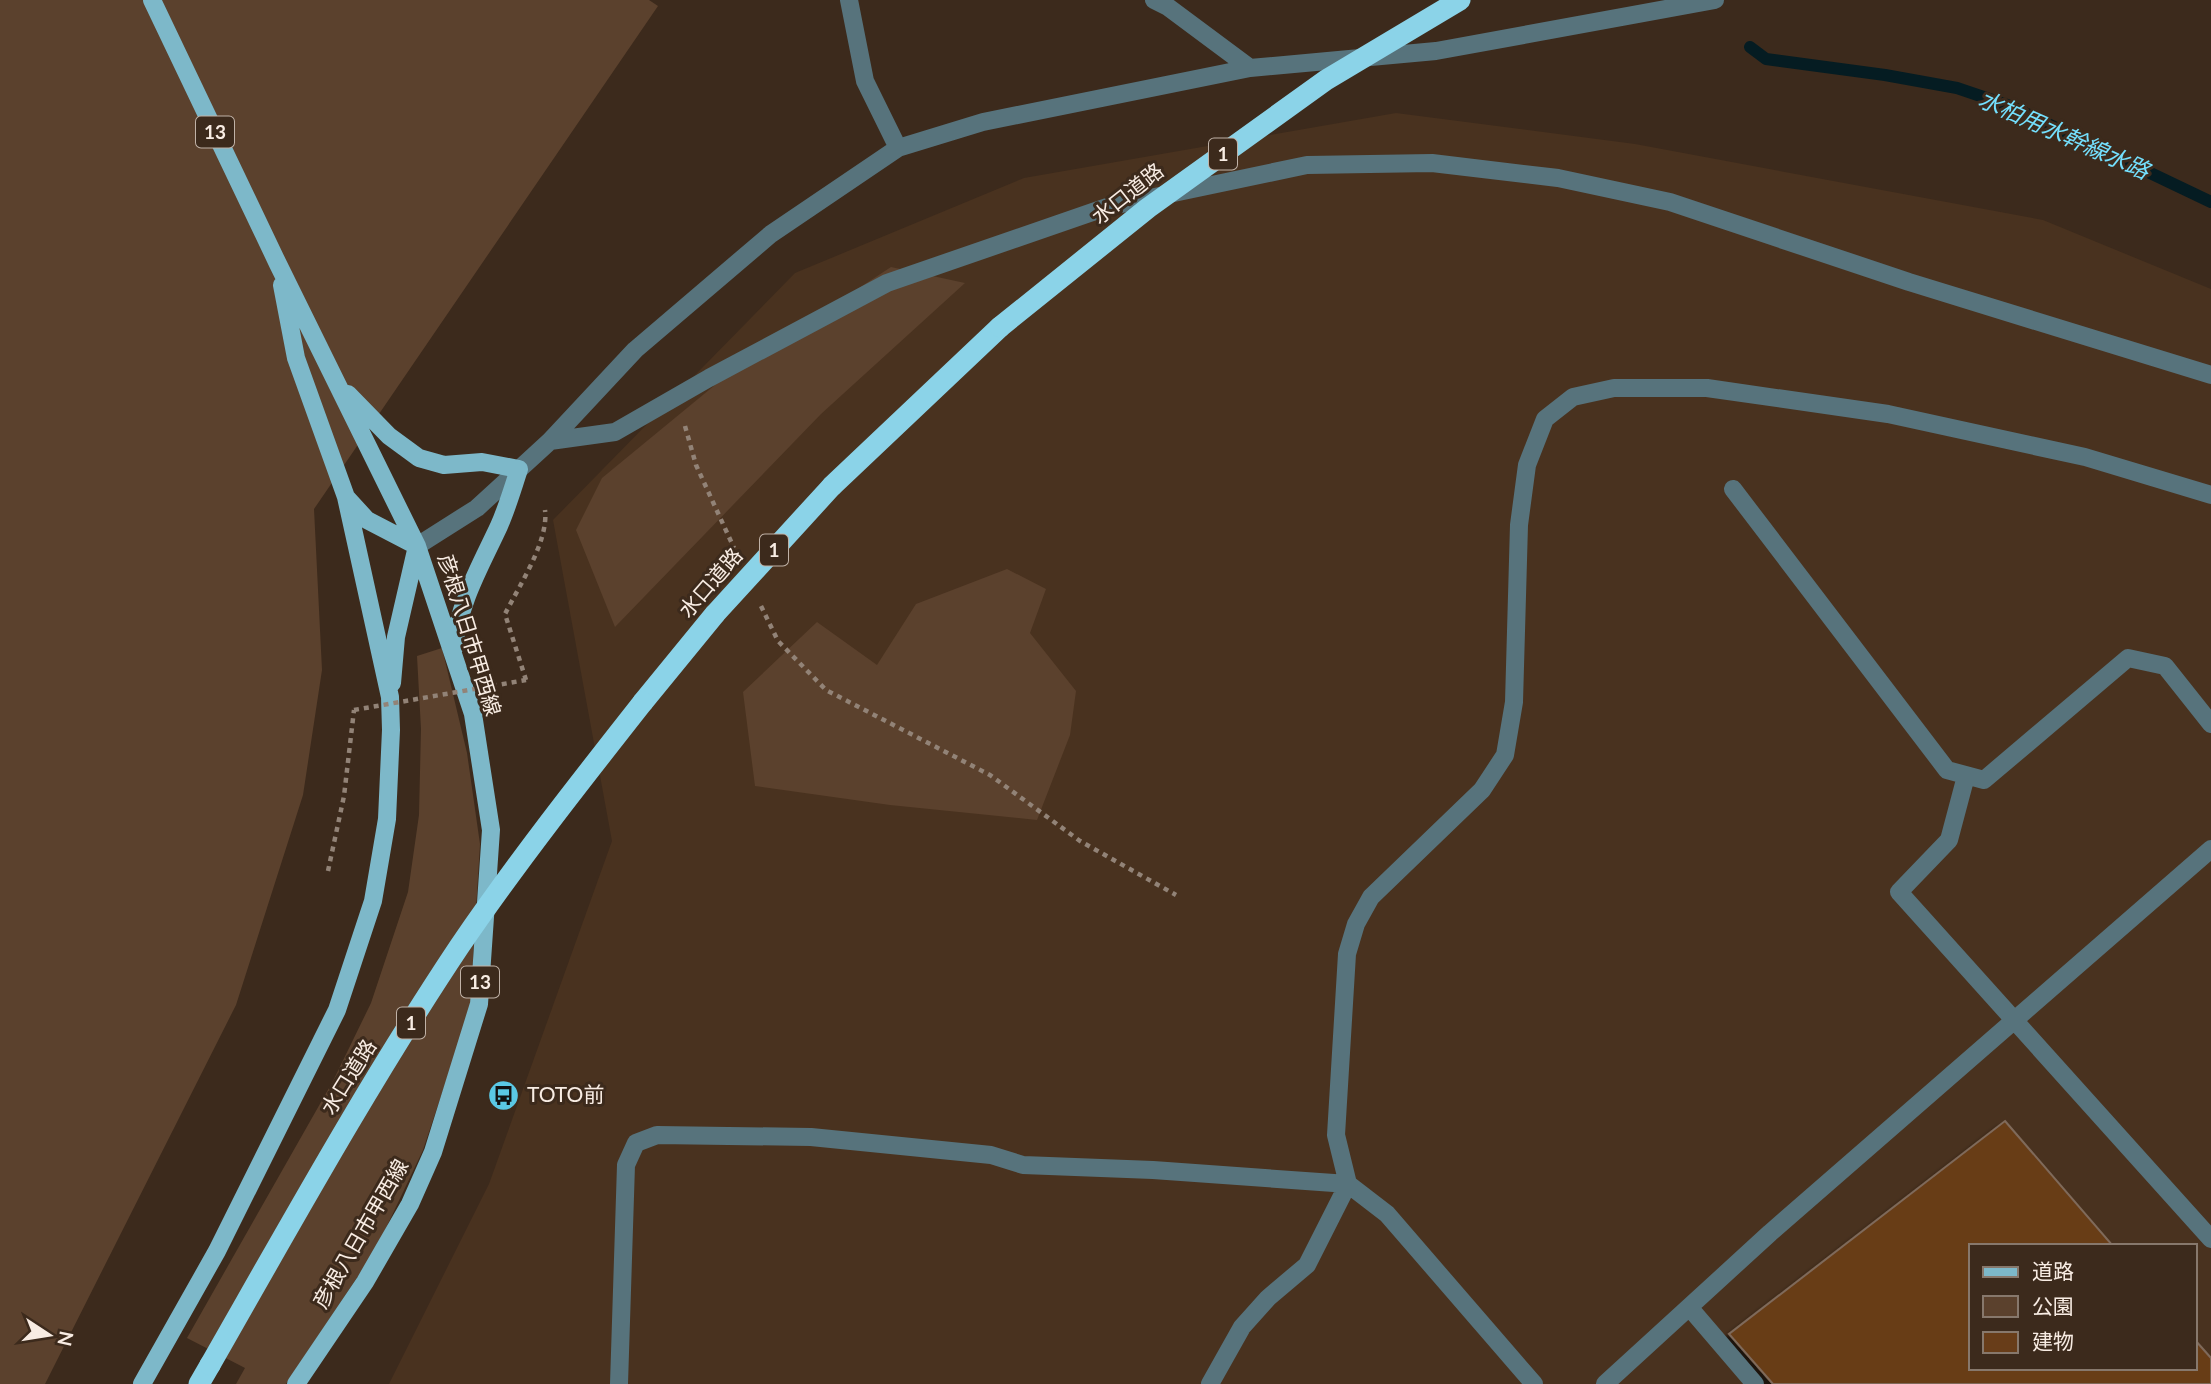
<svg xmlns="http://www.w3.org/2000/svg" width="2211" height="1384" font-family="Lato,'Noto Sans JP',sans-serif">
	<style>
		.built { fill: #49321f; fill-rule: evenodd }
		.green { fill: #5b412d }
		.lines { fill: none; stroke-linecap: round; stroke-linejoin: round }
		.stream { stroke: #051c22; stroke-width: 12 }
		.building { fill: #683d19; stroke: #7f6a5a; stroke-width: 2; filter: url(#shadow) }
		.path { stroke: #928377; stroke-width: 4.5; stroke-dasharray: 5 5; stroke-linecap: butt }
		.minor { stroke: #57737c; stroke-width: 18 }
		.major { stroke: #7db8c9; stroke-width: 18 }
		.highway { stroke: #8bd3e8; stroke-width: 21 }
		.path-bridge { stroke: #928377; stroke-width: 4.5; stroke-dasharray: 5 5; stroke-linecap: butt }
		.highway-bridge { stroke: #8bd3e8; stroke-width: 21 }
		.labels { text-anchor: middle; stroke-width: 6; stroke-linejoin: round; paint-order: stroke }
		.shield { fill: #3c2a1c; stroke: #c0b2a7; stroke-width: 2 }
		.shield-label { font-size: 19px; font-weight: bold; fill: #f8ece3 }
		.street-label { font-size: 21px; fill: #f8ece3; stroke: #3c2a1c }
		.poi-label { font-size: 21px; fill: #f8ece3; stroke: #3c2a1c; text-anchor: start }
		.water-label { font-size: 23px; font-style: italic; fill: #74e0fe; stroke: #3c2a1c }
	</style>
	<defs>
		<filter id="shadow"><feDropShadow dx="-6" dy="6" stdDeviation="2" flood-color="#0009"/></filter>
	</defs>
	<rect width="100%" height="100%" fill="#3c2a1c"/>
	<path class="built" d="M1396,113L1635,144L2043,220L2211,289V1384H389L489,1184L612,841L553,520L795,273L1024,178ZM1971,1246H2195V1368H1971Z"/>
	<path class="green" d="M0,0H649L658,6L314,509L322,670L303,795L236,1005L45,1384H0Z
		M891,267L965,283L821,414L615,627L576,530L602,478L732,371Z
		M1007,569L1046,589L1030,633L1076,691L1070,735L1037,820L890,805L755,786L743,692L817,622L877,665L916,604Z
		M442,648L467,753L480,844L470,1009L423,1150L376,1249L286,1384H236L245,1368L187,1338L333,1081L371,1003L408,892L419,815L421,729L417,656Z"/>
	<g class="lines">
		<path class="stream" d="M1750,47L1766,59L1885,75L1957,88L2010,106L2211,202"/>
	</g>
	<path class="building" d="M2005,1121L2113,1246H1971V1368H2195V1340L2211,1358V1384H1773L1729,1334Z"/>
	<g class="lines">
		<path class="path" d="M685,426L696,465L734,548
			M761,606L778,641L826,690L990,775L1080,841L1176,895
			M526,680L505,614C519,586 549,541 545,510
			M328,871L344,796L354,710"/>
		<path class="minor" d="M849,0L865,81L898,148
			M1154,0L1168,7L1250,68
			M550,441L615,432L709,378L887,283L1107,207L1307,165L1432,163L1558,178L1670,202L1909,282L2211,375
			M1733,489L1947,770L1984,780L2128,658L2165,666L2211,724
			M417,546L477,508L550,441L635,350L771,234L898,148L983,122L1250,68L1436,51L1715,0
			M1966,776L1949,840L1899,892L2211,1239
			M1689,1307L1755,1384
			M619,1384L626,1165L636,1143L657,1135L811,1137L991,1155L1023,1165L1153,1170L1348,1184L1387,1214L1534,1384
			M1210,1384L1242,1327L1268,1298L1307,1265L1348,1184L1336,1135L1347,954L1356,924L1371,897L1482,790L1505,755L1514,702L1519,525L1527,465L1545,419L1573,397L1614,388H1707L1888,414L2085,457L2211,495
			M1605,1384L1770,1233L2211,849"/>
		<path class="major" d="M152,0L278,264L417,546L473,714L491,830L479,1004L433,1152L410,1204L365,1282L296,1384
			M348,394L389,436L419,458L444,465L482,462L519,469C513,488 507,508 499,526C480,567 459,602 454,648
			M346,497L367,520L417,546
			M392,683L396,637L417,546
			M142,1384L217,1251L337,1010L373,901L387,819L391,730L390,697L346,497L296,358L282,285"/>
		<path class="highway" d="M832,486L1000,327
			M643,702L715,614
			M199,1384L210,1365"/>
		<path class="path-bridge" d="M354,710L526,680"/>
		<path class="highway-bridge" d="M1000,327L1148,208L1326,80L1460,0
			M715,614L832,486
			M210,1365C290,1225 369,1082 459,947C517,862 580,782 643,702"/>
	</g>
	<defs>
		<symbol id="bus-disc" viewBox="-11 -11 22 22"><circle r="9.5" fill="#5ac8e5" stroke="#3c2a1c"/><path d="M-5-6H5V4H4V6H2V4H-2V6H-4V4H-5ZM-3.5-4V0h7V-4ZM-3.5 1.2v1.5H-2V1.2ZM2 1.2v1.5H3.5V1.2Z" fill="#111"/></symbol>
	</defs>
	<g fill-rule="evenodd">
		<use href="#bus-disc" x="486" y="1078" width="35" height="35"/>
	</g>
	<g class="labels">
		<g class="shield">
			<rect x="196" y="116.5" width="38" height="31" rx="5"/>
			<rect x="1209" y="138.5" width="28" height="31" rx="5"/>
			<rect x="760" y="534.5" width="28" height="31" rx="5"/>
			<rect x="461" y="966.5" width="38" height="31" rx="5"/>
			<rect x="397" y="1007.5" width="28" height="31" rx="5"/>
		</g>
		<g class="shield-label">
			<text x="215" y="139">13</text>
			<text x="1223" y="161">1</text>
			<text x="774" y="557">1</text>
			<text x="480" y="989">13</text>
			<text x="411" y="1030">1</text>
		</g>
		<g class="street-label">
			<text transform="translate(1128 194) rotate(-38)" y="7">水口道路</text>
			<text transform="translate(711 583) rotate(-49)" y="7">水口道路</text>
			<text transform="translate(469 635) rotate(73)" y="7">彦根八日市甲西線</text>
			<text transform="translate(349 1077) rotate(-58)" y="7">水口道路</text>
			<text transform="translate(361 1234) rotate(-60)" y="7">彦根八日市甲西線</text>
		</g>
		<g class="poi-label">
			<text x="527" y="1102">TOTO前</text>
		</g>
		<g class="water-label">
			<text transform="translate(2064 135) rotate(24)" y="8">水柏用水幹線水路</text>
		</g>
	</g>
	<rect x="1969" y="1244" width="228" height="126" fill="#3c2a1c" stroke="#87786c" stroke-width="2"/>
	<rect x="1983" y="1267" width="35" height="10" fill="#7db8c9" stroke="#87786c" stroke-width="2"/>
	<text x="2032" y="1279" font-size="21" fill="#f8ece3">道路</text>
	<rect x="1983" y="1296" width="35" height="21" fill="#5b412d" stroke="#87786c" stroke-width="2"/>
	<text x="2032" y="1314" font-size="21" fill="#f8ece3">公園</text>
	<rect x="1983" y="1332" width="35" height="21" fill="#683d19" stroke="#87786c" stroke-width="2"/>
	<text x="2032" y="1349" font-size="21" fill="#f8ece3">建物</text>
	<g transform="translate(49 1335) rotate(102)" stroke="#3c2a1c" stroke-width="5" paint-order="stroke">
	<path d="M0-5L12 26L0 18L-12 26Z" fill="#f8ece3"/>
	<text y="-10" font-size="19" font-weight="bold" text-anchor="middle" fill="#f8ece3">N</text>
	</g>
</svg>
